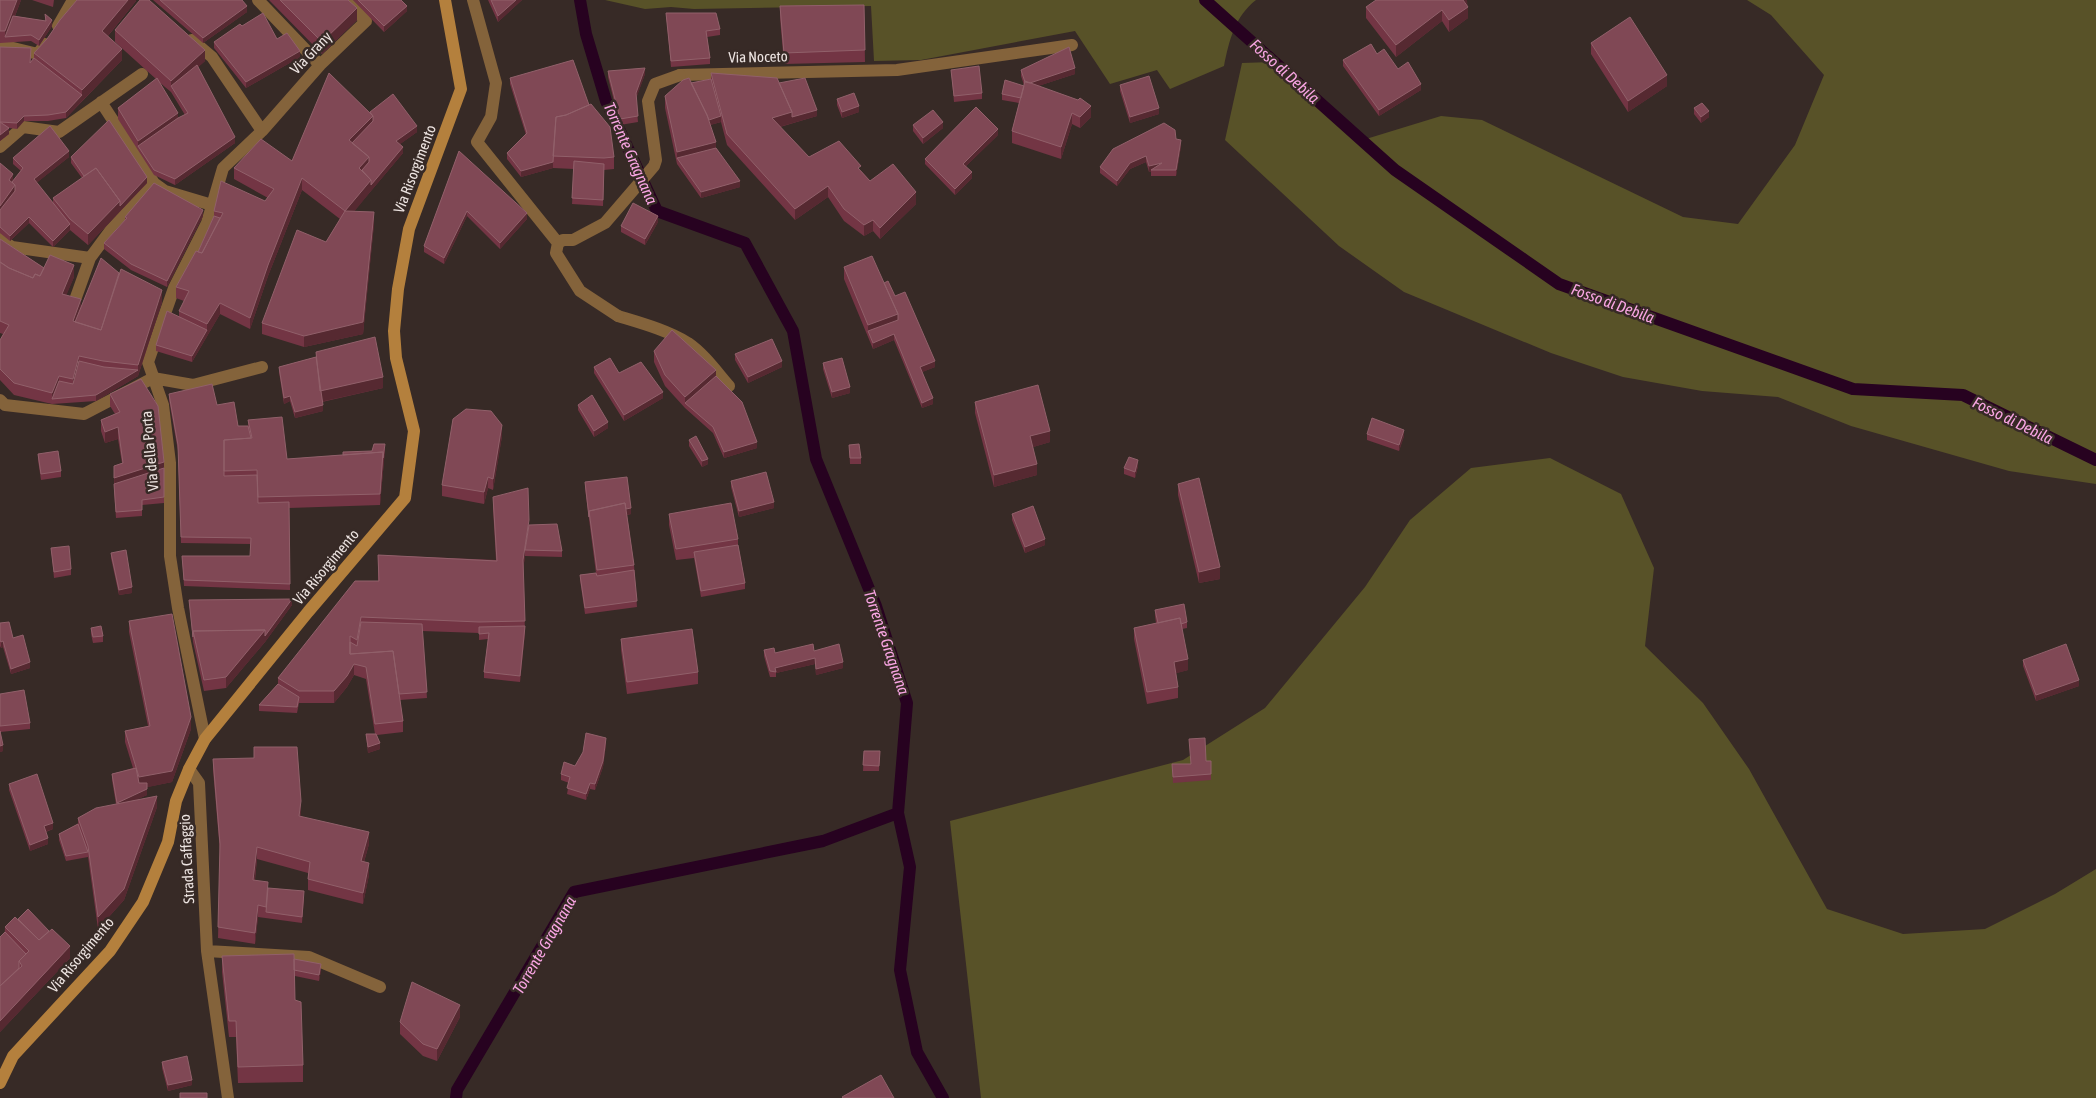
<svg xmlns="http://www.w3.org/2000/svg" width="2096" height="1098" font-family="'Asap Condensed',sans-serif">
	<style>
		.green { fill: #585228 }
		.lines { fill: none; stroke-linecap: round; stroke-linejoin: round }
		.stream { stroke: #270220; stroke-width: 12 }
		.service { stroke: #84633b; stroke-width: 12 }
		.minor { stroke: #84633b; stroke-width: 12 }
		.secondary { stroke: #b4803d; stroke-width: 12 }
		.wall { fill: #733544; fill-rule: evenodd }
		.shaded-wall { fill: #562931 }
		.building { fill: #804855; stroke: #91606a }
		.labels { text-anchor: middle; stroke-width: 5; stroke-linejoin: round; paint-order: stroke }
		.street-label { font-size: 15px; fill: #ece3e0; stroke: #372a26 }
		.water-label { font-size: 16px; font-style: italic; fill: #f9a5e3; stroke: #372a26 }
	</style>
	<rect width="100%" height="100%" fill="#372a26"/>
	<path class="green" d="M605,0H1256C1235,16 1229,41 1224,66L1170,89L1157,70L1110,84L1075,31L921,60L874,61L871,6L694,9L671,7L645,9Z
		M1747,0H2096V484L2009,471L1851,426L1778,397L1702,391L1623,377L1551,353L1404,292L1339,246L1225,140L1242,63L1274,62L1366,139L1441,116L1482,120L1683,217L1738,224L1795,145L1824,75L1771,15Z
		M1550,458L1621,494L1654,568L1645,646L1703,703L1749,769L1827,909L1903,934L1985,929L2055,894L2096,869V1098H981L950,821L1183,760L1265,708L1365,587L1410,520L1471,468Z"/>
	<g class="lines">
		<path class="stream" d="M1205,0L1395,170L1559,284L1853,389L1963,395L2096,460
			M898,813L910,867L900,970L917,1052L943,1098
			M456,1098L457,1090L574,892L823,841L898,813L907,703L876,606L816,459L793,331L745,243L657,211L606,101L586,34L580,0"/>
		<path class="service" d="M680,75L897,70L1072,45
			M618,316C641,323 667,330 688,343C704,354 716,371 729,386"/>
		<path class="minor" d="M258,0L320,65
			M473,0L496,83L491,117L477,142L558,243
			M58,26L73,0
			M192,40L212,57L262,131
			M0,47H9L38,54L45,44
			M101,102L154,183
			M0,147L23,127L59,132L142,74
			M0,239L12,247L90,258L110,231L154,183L165,191L212,205
			M558,243L563,240H573L605,223L654,166L656,160L648,101L655,84L680,75
			M558,243L556,253L580,291L618,316
			M75,300L90,258
			M0,400L5,405L84,414L153,378L193,385L262,367
			M205,739L178,608L170,556V463L163,405L148,362L174,288L207,223L223,168L262,131L320,65L366,21L345,0
			M189,769L199,783L207,951L228,1098
			M207,951L309,957L380,987"/>
		<path class="secondary" d="M0,1083L13,1056L110,951L143,902L168,842L176,801L189,769L205,739L308,612L405,498L414,431L396,358L394,331L398,289L409,229L461,89L445,0"/>
	</g>
	<path class="wall" d="M0,0H21L15,16L45,21V14L52,26L39,46L31,41L0,43Z
		M32,0H54L53,7Z
		M136,0V1L108,36L122,60L66,118L48,121H24L17,129L9,128V134L0,141V47L31,54L30,62L34,58V53Z
		M153,0H242L247,12L203,43Z
		M269,0H348L357,20L322,54Z
		M353,0H401L407,11L384,32Z
		M488,0H522L498,22Z
		M1467,0L1468,18L1449,32L1442,21L1396,57L1366,18V7Z
		M864,5L865,62L784,64L780,18V6Z
		M666,13L720,29V35L707,37L710,58V64L671,67Z
		M242,26L277,39L300,57L246,88L214,48V42Z
		M115,30L205,61L198,67L235,143L175,185L154,175L118,119V108L156,79L115,42ZM159,82L171,92L185,115L178,118Z
		M1591,43L1667,86L1628,112L1591,54Z
		M1377,54L1398,69L1421,90L1379,116L1343,66V60Z
		M951,70L982,93V99L954,102Z
		M1021,70L1075,74L1038,86L1091,117L1080,128L1072,124L1061,159L1012,143V131L1019,103L1002,100V94L1024,86V85L1021,76Z
		M608,71L645,74L636,98L638,122L620,125L608,77Z
		M711,73L779,83L817,116L780,127L809,157L861,171L870,181L916,204L880,239L873,231L864,236L844,221L828,197L795,220L727,145L721,122L710,125L716,148L740,187L701,198L677,164L665,108V96L691,83L711,79Z
		M510,78L589,105L614,157V169L604,170L603,206L572,204L574,169L553,168L521,177L507,159V153L526,135L510,84Z
		M1120,85L1159,114L1130,123L1120,91Z
		M837,99L859,112L842,118L837,105Z
		M1694,108L1709,117L1701,123L1694,114Z
		M370,112L417,132L400,144L403,153L354,211L374,224L363,334L304,347L262,334V323L326,242L340,219L302,190L268,276L250,329L220,314L192,362L156,351V345L179,317V311L184,301L176,298V287L198,252L214,216V211L265,201L268,198L234,179V168L292,161Z
		M913,125L943,128L923,144L913,131Z
		M998,135L966,166L972,178L955,195L925,164V159Z
		M1176,139L1181,146L1176,176H1151V172H1149L1146,162L1130,169L1117,186L1100,173V167Z
		M459,151L527,219L500,249L467,216L444,264L424,252V246Z
		M69,157L36,183L53,203V198L82,178L71,163V157L147,183L88,245L70,230L53,247L29,223L10,241L0,233V163L13,181L21,171L13,164V158Z
		M203,216L167,287L131,270L104,249V243L125,220V217Z
		M658,222L645,245L621,232V226Z
		M0,239L44,268L74,277L66,295L81,306L119,273L162,302L138,376L96,401L52,404L14,395L0,380V340L3,334L0,333Z
		M844,267L884,283L895,296L935,367L922,372L933,404L922,408L894,340L873,349L844,279Z
		M654,351L716,376L757,448L724,458L713,433L685,408L665,386L654,362Z
		M316,352L383,388L322,402L323,411L295,418L290,401L284,404L279,372V367L316,357Z
		M735,354L782,367L748,383L735,360Z
		M823,363L850,393L832,398L823,369Z
		M594,367L619,373L663,398L624,421L594,373Z
		M110,394L164,462V503L142,505V516L116,518L114,490V466L122,463L118,439L105,443L101,431V420L115,414L110,406Z
		M169,394L217,405L238,426H248V420L287,459L343,455L385,449L380,505L289,508L290,590L184,586L182,556H250V544L181,543L178,451L169,400Z
		M975,402L1050,442L1033,447L1037,475L994,487L975,413Z
		M578,405L608,428L594,437L578,410Z
		M1367,434L1404,436L1399,451L1367,440Z
		M502,436L493,490L488,488L484,504L442,496V485Z
		M689,440L708,464L702,467L689,446Z
		M849,445L861,458V464H850Z
		M38,454L61,471V477L41,480L38,460Z
		M1138,466L1135,478L1124,474V468Z
		M731,481L774,508L739,517L731,487Z
		M585,482L631,514L627,515L634,565L637,607L585,614L580,580V575L596,573L585,488Z
		M1178,484L1220,579L1199,583L1178,495Z
		M493,497L562,551V557L525,556L523,569L525,632L520,682L484,678V672L488,639L479,640V633L422,631L427,698L400,700L403,721V732L377,735L380,749L368,753L366,734H375L366,679L354,675L347,687L334,703H299L297,713L259,711V705L278,684V678L378,581V555L496,560L493,508Z
		M669,514L738,539V545L745,583V589L701,597L694,558L676,560L669,525Z
		M1012,514L1045,545L1025,553L1012,520Z
		M51,548L71,569V575L54,578Z
		M111,553L132,593L119,595L111,558Z
		M189,600L292,605L265,642L226,688L204,691L193,642Z
		M1155,610L1187,622V628L1182,629L1188,670L1176,673L1178,687V698L1147,704L1134,639V628L1156,623L1155,616Z
		M129,621L191,729L172,782L147,787V795L135,800L157,807L124,900L98,929L88,857L66,861L59,840V834L78,824V818L116,804L112,780V774L133,768L125,742V731L148,726L129,632Z
		M0,623L13,638L30,668L11,674L3,647L1,648L0,646Z
		M91,628L103,636V642L93,643L91,634Z
		M621,639L698,672V684L627,694L621,650Z
		M764,650L775,653L814,651L843,668L816,675L815,664L776,673V677H770L764,656Z
		M2023,660L2079,686L2036,701L2023,666Z
		M0,694L30,723V729L0,732L3,751L0,752Z
		M606,744L603,767L595,790L590,789L586,800L567,794L569,783L561,780V774L575,766Z
		M864,751H880L879,771H863Z
		M213,759L301,813L300,816L369,844L364,862L369,875L363,904L308,890V873L257,859L255,880L268,888L304,897L302,923L258,917L255,944L218,938L220,852L213,770Z
		M1206,761H1211V780L1173,783L1172,764H1190Z
		M9,784L53,829L46,832L48,844L30,851L9,790Z
		M18,919L70,958L0,1032L5,927Z
		M222,956L294,959L321,970L319,981L295,976V1000L303,1065V1082L238,1083L236,1037H229L222,972Z
		M460,1017L437,1061L423,1056L400,1034V1022Z
		M162,1062L192,1085L168,1091L162,1068Z"/>
	<path class="shaded-wall" d="M17,0H21L7,37H5V31Z
		M128,0H136V1L102,43V31Z
		M516,0H522L498,22V16Z
		M1461,0H1467V5L1461,9Z
		M247,6V12L203,43V38Z
		M407,6V11L384,32V26Z
		M1468,7V18L1449,32V20Z
		M357,8V20L322,54V42Z
		M1442,10V21L1396,57V45Z
		M52,20V26L39,46V40Z
		M122,49V60L82,101V90Z
		M205,50V61L173,90L171,86V81Z
		M300,51V57L246,88V82Z
		M645,68V74L636,99V93Z
		M1075,68V74L1026,90V84Z
		M1667,75V86L1628,112V101Z
		M1421,84V90L1379,116V110Z
		M82,95V101L66,118V112Z
		M859,106V112L842,118V112Z
		M1091,106V117L1080,128V117Z
		M1159,108V114L1130,123V117Z
		M817,110V116L772,129V118L792,112Z
		M1709,111V117L1701,123V117Z
		M178,113V124L138,146V141Z
		M1072,113V124L1061,159V147Z
		M24,116V121L17,129V123Z
		M373,116V127L349,146V140Z
		M721,116V122L707,126V120Z
		M943,122V128L923,144V138Z
		M417,126V132L396,147V141Z
		M9,128V134L0,141V135Z
		M998,129V135L963,169V164Z
		M235,137V143L175,185V179Z
		M1181,140V146L1176,176V170Z
		M716,142V153L677,158V164V152Z
		M403,147V153L371,191V185Z
		M69,151V157L34,185V179Z
		M1146,156V162L1130,169L1117,186V181L1130,163Z
		M369,157V168L362,176L359,168Z
		M553,162V168L521,177V171Z
		M1162,163L1151,170V172H1149V166Z
		M972,172V178L955,195V189Z
		M13,174V185L9,180Z
		M147,177V183L88,245V234L120,201Z
		M302,178V190L268,276L250,329V318L268,265Z
		M371,180V191L345,223V211Z
		M740,181V187L701,198V192Z
		M15,185V197L0,217V206Z
		M828,186V197L795,220V209Z
		M916,192V204L880,239V228Z
		M203,210V216L167,287V281Z
		M467,211V216L444,264V258Z
		M374,212V224L363,334L304,347V336Z
		M527,213V219L500,249V243Z
		M658,216V222L645,245V239Z
		M29,217V223L10,241V236Z
		M873,220V231L864,236V225Z
		M70,224V230L53,247V241Z
		M74,265V277L62,306V294Z
		M162,290V302L138,376L96,401V395L138,370V365Z
		M81,299V310L73,327V321Z
		M220,303V314L192,362V356L207,330V324Z
		M898,314V326L868,331V337V325Z
		M894,334V340L873,349V343Z
		M79,356V367L73,390V379Z
		M782,361V367L748,383V377Z
		M935,361V367L920,373V367Z
		M716,370V382L685,403V408V397Z
		M59,376V387L52,399V393Z
		M383,377V388L320,402V391Z
		M850,387V393L832,398V392Z
		M663,392V398L624,421V415Z
		M290,396V401L284,404V398Z
		M933,398V404L922,408V403Z
		M323,405V411L295,418V412Z
		M608,422V428L594,437V431Z
		M502,425V436L493,490V479Z
		M118,427V439L105,443V432Z
		M1404,430V436L1399,451V445Z
		M1050,431V442L1030,448V436Z
		M757,442V448L724,458V452Z
		M385,444V449L380,505V494Z
		M708,459V464L702,467V461Z
		M1138,460V466L1135,478V472Z
		M164,462V474L115,489L114,478Z
		M1037,464V475L994,487V475Z
		M488,477V488L484,504V492Z
		M774,502V508L739,517V511Z
		M631,508V514L591,522L590,517Z
		M529,520V531L525,550V556L523,572V560Z
		M1045,539V545L1025,553V547Z
		M1220,567V579L1199,583V572Z
		M132,587V593L119,595V590Z
		M292,599V605L265,642L226,688V677Z
		M525,626V632L520,682V676Z
		M3,641V647L1,648V642Z
		M815,658V664L776,673L775,668Z
		M1188,659V670L1174,674V662Z
		M30,662V668L11,674V669Z
		M843,662V668L816,675V669Z
		M354,664V675L347,687L334,703V691Z
		M2079,680V686L2036,701V695Z
		M191,717V729L172,782L139,789V777Z
		M606,738V744L603,767L595,790V784Z
		M380,743V749L368,753V747Z
		M3,745V751L0,752V746Z
		M590,783V789L586,800V794Z
		M147,789V795L117,809V803Z
		M157,796V807L124,900L98,929V917Z
		M301,801V813L299,827V816Z
		M53,823V829L44,832V826Z
		M369,832V844L361,872V861Z
		M48,838V844L30,851V845Z
		M257,847V859L253,892V880Z
		M369,863V875L363,904V893Z
		M258,905V917L255,944V933Z
		M70,946V958L0,1032V1021Z
		M321,964V970L319,981V975Z
		M460,1005V1017L437,1061V1049Z
		M192,1080V1085L168,1091V1085Z"/>
	<path class="building" d="M0,0H17L5,31H0Z
		M77,0H128L102,31L122,49L82,90L34,53L47,39L60,20Z
		M140,0H149L205,50L171,81L115,30Z
		M160,0H242L247,6L203,38Z
		M280,0H348L357,8L322,42Z
		M358,0H401L407,6L384,26Z
		M491,0H516L498,16Z
		M1376,0H1463L1468,7L1449,20L1442,10L1396,45L1366,7Z
		M864,5L865,50L784,53L780,6Z
		M263,13L277,39L287,33L300,51L246,82L214,42L240,24L242,26Z
		M666,13H716L720,29L706,31L710,58L671,61Z
		M45,14L52,20L39,40L31,35L5,37L13,16L46,21Z
		M1630,17L1667,75L1628,101L1591,43Z
		M1371,44L1377,54L1384,49L1398,69L1408,62L1421,84L1379,110L1343,60Z
		M0,47L31,48L30,63L34,58L82,95L66,112L48,115L24,116L17,123L0,122L9,128L0,135Z
		M1069,47L1075,68L1030,83L1025,82L1021,70Z
		M573,60L589,105L566,115L556,117L553,162L521,171L507,153L527,133L510,78Z
		M197,65L235,137L175,179L154,170L138,146L178,118L188,113L171,86Z
		M979,66L982,93L954,96L951,70Z
		M645,68L636,93L638,116L620,119L608,71Z
		M329,73L373,116L349,140L369,157L359,168L371,180L345,211L302,178L268,265L250,318L220,303L207,324L179,311L189,291L176,287L196,251L202,253L223,213L214,211L221,181L265,201L274,189L234,168L261,139L292,161Z
		M711,73L777,78L792,112L772,118L809,157L839,141L861,166L858,168L870,181L893,164L916,192L880,228L873,220L864,225L844,209L828,186L795,209L727,134Z
		M1149,76L1159,108L1130,117L1120,85Z
		M157,78L178,113L138,141L118,108Z
		M689,78L707,115L716,142L677,152L665,96L683,80Z
		M805,78L817,110L792,117V112L779,83Z
		M711,79L721,116L709,120L707,115L691,83Z
		M1005,80L1024,86L1021,98L1002,94Z
		M1025,81L1078,100L1080,98L1091,106L1080,117L1072,113L1061,147L1012,131Z
		M854,93L859,106L842,112L837,99Z
		M393,94L417,126L396,141L403,147L371,185V180L362,170L369,162V157L352,143L373,121V116L370,112Z
		M1702,103L1709,111L1701,117L1694,108Z
		M591,104L610,127L614,157L604,158L553,156L556,117L566,115Z
		M976,107L998,129L963,164L972,172L955,189L925,159Z
		M933,110L943,122L923,138L913,125Z
		M109,120L147,177L120,206V201L96,168L84,176L71,157Z
		M1164,123L1175,130L1176,139L1181,140L1176,170H1151L1162,163L1149,166L1146,156L1130,163L1117,181L1100,167L1113,149Z
		M50,126L69,151L34,179L70,224L53,241L29,217L10,236L0,227V210L15,191V185L12,182L23,168L13,158Z
		M716,148L740,181L701,192L677,158Z
		M459,151L527,213L500,243L467,211L444,258L424,246Z
		M574,161L604,164L603,200L572,198Z
		M0,163L13,174L9,180L15,185L0,206Z
		M96,168L120,201L88,234L70,219L53,198Z
		M154,183L203,210L167,281L131,264L104,243L127,218L125,217Z
		M633,203L658,216L645,239L621,226Z
		M345,211L374,212L363,322L304,336L262,323L297,230L326,242Z
		M214,216L220,218L202,253L198,252Z
		M0,239L44,268L40,276L35,274L33,278L9,268L0,262Z
		M50,255L74,265L62,294L81,299L73,321L101,330L121,269L162,290L138,365L103,361L79,356L73,379L59,376L52,393L14,383L0,369V340L9,325L0,321V262L9,268L33,278L35,274L40,276Z
		M872,256L898,314L868,325L844,267Z
		M101,258L119,273L101,330L75,322Z
		M888,281L895,296L905,292L935,361L920,367L933,398L922,403L894,334L873,343L868,331L898,320V314L884,283Z
		M167,311L207,330L192,356L156,345Z
		M672,330L716,370L685,397L665,375L654,351Z
		M375,337L383,377L320,391L316,352Z
		M772,339L782,361L748,377L735,354Z
		M316,357L323,405L295,412L290,396L284,398L279,367Z
		M610,358L619,373L641,362L663,392L624,415L594,367Z
		M842,358L850,387L832,392L823,363Z
		M79,361L104,367L138,370L96,395L52,399L59,381L73,384Z
		M716,376L742,402L757,442L724,452L713,427L685,403Z
		M141,379L158,406L164,462L114,478V466L123,463L118,427L105,432L101,420L120,412L110,394Z
		M212,384L217,405L234,402L238,426H248L251,438L224,440V476L257,475L258,503L289,502L290,584L184,580L182,556H250L251,538L181,537L178,445L169,394Z
		M1038,385L1050,431L1030,436L1037,464L994,475L975,402Z
		M592,395L608,422L594,431L578,405Z
		M466,409L491,411L502,425L493,479L488,477L484,492L442,485L453,419Z
		M282,417L287,459L383,452L380,494L258,497L257,470L224,471V440L252,438L248,420Z
		M1372,418L1404,430L1399,445L1367,434Z
		M696,436L708,459L702,461L689,440Z
		M374,444H385L383,458V452L343,455V452L372,451Z
		M859,444L861,458H850L849,445Z
		M58,451L61,471L41,474L38,454Z
		M1129,457L1138,460L1135,472L1124,468Z
		M164,468V497L142,500V510L116,512L114,484Z
		M766,472L774,502L739,511L731,481Z
		M627,477L631,508L626,509L625,503L589,511V517L585,482Z
		M1199,478L1220,567L1199,572L1178,484Z
		M528,488L529,520L523,560L525,621L479,622L361,617L357,640L350,636V654L393,651L403,721L375,724L366,667L354,664L347,676L334,691H299L278,678L355,581H379L378,555L497,561L493,497Z
		M625,503L634,565L597,570L589,511Z
		M731,503L738,539L676,549L669,514Z
		M1033,506L1045,539L1025,547L1012,514Z
		M557,524L562,551L525,550L529,525Z
		M738,545L745,583L701,591L694,552Z
		M69,546L71,569L54,572L51,548Z
		M126,550L132,587L119,590L111,553Z
		M634,570L637,601L585,608L580,575L596,573L597,576Z
		M292,599L265,636V630L193,631V637L189,600Z
		M1184,604L1187,622L1181,624L1180,618L1158,623L1155,610Z
		M172,614L191,717L172,771L139,777L125,731L150,726L129,621Z
		M1180,618L1188,659L1174,662L1178,687L1147,692L1134,628Z
		M9,622L13,638L23,635L30,662L11,669L3,641L1,642L0,640V623Z
		M361,622L422,624L427,692L399,694L393,651L350,654V642L357,646Z
		M101,626L103,636L93,637L91,628Z
		M525,626L520,676L484,672L489,633L479,634V627Z
		M692,629L698,672L627,682L621,639Z
		M265,630L226,677L204,680L193,631Z
		M813,644L814,651L839,644L843,662L816,669L815,658L775,668L776,672L770,671L764,650L774,648L775,653Z
		M2066,644L2079,680L2036,695L2023,660Z
		M278,684L299,697L297,707L259,705Z
		M24,690L30,723L0,726V694Z
		M0,731L3,745L0,746Z
		M586,733L606,738L603,761L595,784L590,783L586,794L567,788L570,777L561,774L564,762L575,766L583,752Z
		M366,734H376L380,743L368,747Z
		M1205,738L1206,761H1211V774L1173,777L1172,764H1191L1189,739Z
		M254,747H297L301,801L299,816L369,832L361,861L369,863L363,893L308,879L310,862L257,847L253,880L268,882L266,907L258,905L255,933L218,927L220,844L213,759L254,758Z
		M864,751H880L879,766L863,765Z
		M136,768L139,783H147V789L117,803L112,774Z
		M37,774L53,823L44,826L48,838L30,845L9,784Z
		M157,796L124,889L98,917L88,846L78,818L96,808Z
		M78,824L88,852L66,856L59,834Z
		M268,888L304,891L302,917L266,912Z
		M28,909L49,931L39,940L18,919Z
		M15,917L39,940L52,929L70,946L0,1021V986L22,966L19,961L29,951L5,927Z
		M5,932L26,954L19,961V968L0,986V937Z
		M294,954L295,1000L301,1002L303,1065L238,1067L236,1021H229L222,956Z
		M294,959L321,964L319,975L294,970Z
		M412,982L460,1005L437,1049L423,1044L400,1022Z
		M187,1056L192,1080L168,1085L162,1062Z
		M881,1075L894,1098H843L842,1097Z
		M180,1093H207V1098H180Z"/>
	<g class="labels">
		<g class="street-label">
			<text transform="translate(311 53) rotate(-46)" y="5">Via Grany</text>
			<text transform="translate(758 57) rotate(-1)" y="5">Via Noceto</text>
			<text transform="translate(415 169) rotate(-69)" y="5">Via Risorgimento</text>
			<text transform="translate(150 451) rotate(-95)" y="5">Via della Porta</text>
			<text transform="translate(326 567) rotate(-50)" y="5">Via Risorgimento</text>
			<text transform="translate(187 859) rotate(-93)" y="5">Strada Caffaggio</text>
			<text transform="translate(81 955) rotate(-50)" y="5">Via Risorgimento</text>
		</g>
		<g class="water-label">
			<text transform="translate(1285 71) rotate(42)" y="6">Fosso di Debila</text>
			<text transform="translate(631 153) rotate(66)" y="6">Torrente Gragnana</text>
			<text transform="translate(1613 303) rotate(20)" y="6">Fosso di Debila</text>
			<text transform="translate(2013 420) rotate(26)" y="6">Fosso di Debila</text>
			<text transform="translate(887 642) rotate(71)" y="6">Torrente Gragnana</text>
			<text transform="translate(544 945) rotate(-60)" y="6">Torrente Gragnana</text>
		</g>
	</g>
</svg>
